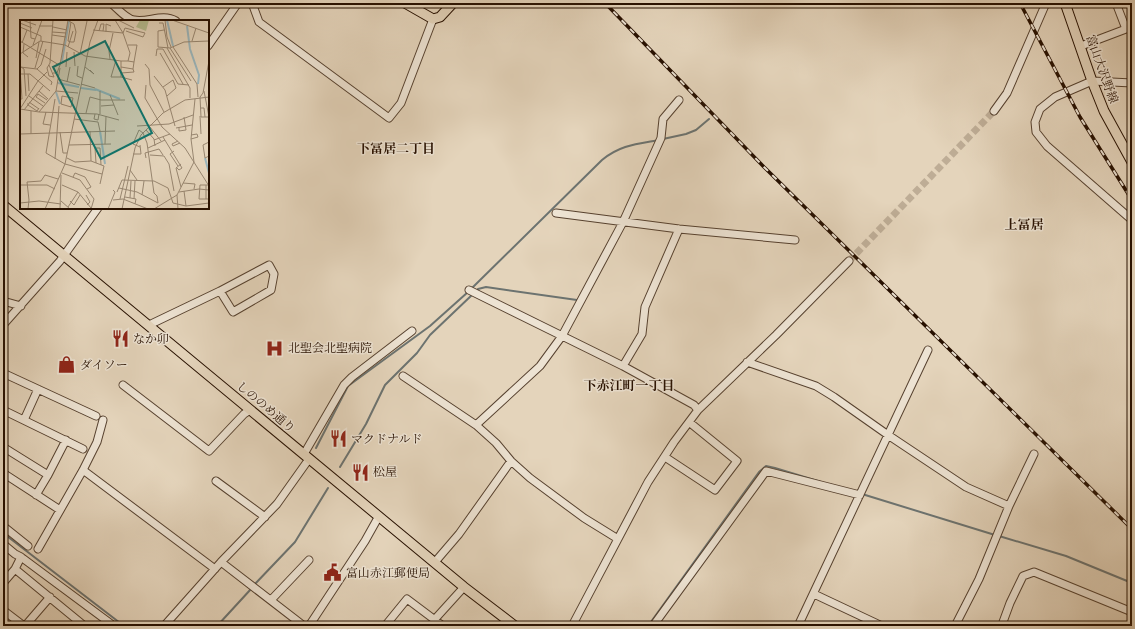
<svg xmlns="http://www.w3.org/2000/svg" width="1135" height="629" font-family="Cardo,'Noto Serif JP',serif">
	<style>
		.lines { fill: none; stroke-linecap: round; stroke-linejoin: round }
		.stream { stroke: #6c7370; stroke-width: 2 }
		.minor-tunnel { stroke: #bead96; stroke-width: 7; stroke-dasharray: 7 3.5; stroke-linecap: butt }
		.minor-casing { stroke: #56412f; stroke-width: 9 }
		.major-casing { stroke: #271000; stroke-width: 11 }
		.minor { stroke: #ede3d3; stroke-width: 7 }
		.major { stroke: #e4d4bb; stroke-width: 9 }
		.rail-casing { stroke: #271000; stroke-width: 3.5 }
		.rail { stroke: #ede3d3; stroke-width: 2; stroke-dasharray: 6; stroke-linecap: butt }
		.labels { text-anchor: middle; stroke-width: 3; stroke-linejoin: round; paint-order: stroke }
		.street-label { font-size: 12px; fill: #271000; stroke: #ede3d3 }
		.poi-label { font-size: 12px; fill: #271000; stroke: #ede3d3; text-anchor: start }
		.neighbourhood-label { font-size: 13px; font-weight: bold; fill: #271000; stroke: #ede3d3 }
		.inset-river { fill: none; stroke: #9ab5bb; stroke-width: 2 }
		.inset-road { fill: none; stroke: #988670; stroke-width: 1 }
		.view { fill: #0f766e; fill-opacity: 0.15; stroke: #0f766e; stroke-width: 2 }
		.inset-edge { fill: none; stroke: #271000; stroke-width: 2 }
	</style>
	<rect width="100%" height="100%" fill="#e4d4bb"/>
	<filter id="stains"><feTurbulence type="fractalNoise" baseFrequency=".005" numOctaves="4"/><feColorMatrix values="0 0 0 0 .2 0 0 0 0 .09 0 0 0 0 .02 0 0 0 .5 -.17"/></filter>
	<radialGradient id="worn" r=".72"><stop offset=".6" stop-color="#630" stop-opacity="0"/><stop offset="1" stop-color="#630" stop-opacity=".3"/></radialGradient>
	<g class="lines">
		<path class="stream" d="M663,139L686,134L696,130L709,119
			M471,289L602,160C620,145 637,144 659,140
			M476,291L478,289L486,287L577,300
			M316,448L348,386L430,326L468,292
			M340,467L366,424L385,385L417,353L430,335L473,294
			M862,494L995,535
			M3,533L124,626
			M999,536L1066,556L1132,583
			M254,585L295,542L328,488
			M217,626L251,589
			M648,626L759,472L766,466L775,468L821,482"/>
		<path class="minor-tunnel" d="M849,261L994,111"/>
		<defs>
			<path id="minor" d="M111,3C117,8 126,19 134,20C148,23 162,13 176,21
				M252,3L259,22L389,118L401,103L433,19
				M1116,3L1126,29
				M208,46L238,3
				M1081,46L1126,29L1132,23
				M1132,83L1092,81L1055,97L1040,109L1035,122L1036,132L1047,146L1132,220
				M994,111L1007,93L1046,3
				M556,213L679,229L795,240
				M469,290L623,366L694,405L698,410
				M3,301L21,306
				M3,325L60,261L98,208
				M149,325L220,291L233,312L271,290L274,274L269,265L220,291
				M747,362L816,386L834,397L888,435L966,487L1009,506
				M623,366L642,334L645,307L679,229
				M3,373L96,416
				M403,376L476,425
				M123,385L209,451L244,414L250,410
				M3,410L83,449
				M24,420L38,389
				M3,447L48,475
				M304,454L344,385L352,377L412,331
				M665,457L715,490L737,461L689,422
				M83,470L215,569
				M3,473L60,510
				M216,481L265,517
				M36,495L48,475L66,440
				M3,526L28,546
				M618,539L584,518L530,478L511,461L496,443L476,425L540,366L562,336L623,222L661,138L663,119L679,100
				M3,544L15,554L21,557L15,569L3,583
				M38,549L83,470L97,442L103,420
				M21,557L114,626
				M221,562L304,626
				M435,562L459,534L511,461
				M15,569L82,624L80,626
				M814,594L882,626
				M271,600L309,560
				M3,610L24,626
				M435,619L464,587
				M25,626L50,597
				M164,626L221,562L277,504L309,459
				M309,626L365,541L379,516
				M385,626L407,599L443,626
				M572,626L648,482L674,442L698,410L776,335L849,261
				M653,626L766,471L860,495
				M798,626L928,350
				M955,626L979,579L1009,506L1034,454
				M1005,626L1003,622L1010,603L1023,576L1034,572L1132,612"/>
			<path id="major" d="M405,3L433,19L440,17L453,3
				M1065,3L1092,81L1104,111L1132,162
				M3,205L464,587L515,626"/>
		</defs>
		<use href="#minor" class="minor-casing"/>
		<use href="#major" class="major-casing"/>
		<use href="#minor" class="minor"/>
		<use href="#major" class="major"/>
		<defs>
			<path id="rail" d="M605,3L764,167L1132,529
				M1020,3L1080,117L1132,200"/>
		</defs>
		<use href="#rail" class="rail-casing"/>
		<use href="#rail" class="rail"/>
	</g>
	<defs>
		<symbol id="restaurant-bare" viewBox="-9 -9 18 18"><path d="M-5-6h1v4h1v-4h1v4h1v-4h1v5L-1.5 .5V6h-2V.5L-5-1ZM5-6V6H3V1.5H1.5Q1.5-4 5-6Z" fill="#8f2418" stroke="#ede3d3" stroke-width="2.5" paint-order="stroke"/></symbol>
		<symbol id="hospital-bare" viewBox="-9 -9 18 18"><path d="M-5-5h3v3.5h4V-5h3V5h-3V1.5h-4V5h-3Z" fill="#8f2418" stroke="#ede3d3" stroke-width="2.5" paint-order="stroke"/></symbol>
		<symbol id="shop-bare" viewBox="-9 -9 18 18"><path d="M-5-2.5h2.3a2.7 3.5 0 0 1 5.4 0H5L5.5 6h-11ZM-1.5-2.5h3a1.5 2.3 0 0 0-3 0Z" fill="#8f2418" stroke="#ede3d3" stroke-width="2.5" paint-order="stroke"/></symbol>
		<symbol id="civic-bare" viewBox="-9 -9 18 18"><path d="M-.6-6.5H3V-4.5H.6V-3L4-1V1h2V6H-6V1h2V-1L-.6-3ZM-1.2 2.5V6h2.4V2.5Z" fill="#8f2418" stroke="#ede3d3" stroke-width="2.5" paint-order="stroke"/></symbol>
	</defs>
	<g fill-rule="evenodd">
		<use href="#restaurant-bare" x="108" y="326" width="25" height="25"/>
		<use href="#hospital-bare" x="262" y="336" width="25" height="25"/>
		<use href="#shop-bare" x="54" y="352" width="25" height="25"/>
		<use href="#restaurant-bare" x="326" y="426" width="25" height="25"/>
		<use href="#restaurant-bare" x="348" y="460" width="25" height="25"/>
		<use href="#civic-bare" x="320" y="560" width="25" height="25"/>
	</g>
	<g class="labels">
		<g class="street-label">
			<text transform="translate(1102 69) rotate(70)" y="4">富山大沢野線</text>
			<text transform="translate(266 407) rotate(40)" y="4">しののめ通り</text>
		</g>
		<g class="poi-label">
			<text x="133" y="343">なか卯</text>
			<text x="288" y="352">北聖会北聖病院</text>
			<text x="80" y="369">ダイソー</text>
			<text x="351" y="443">マクドナルド</text>
			<text x="373" y="476">松屋</text>
			<text x="346" y="577">富山赤江郵便局</text>
		</g>
		<g class="neighbourhood-label">
			<text x="396" y="153">下冨居二丁目</text>
			<text x="1024" y="229">上冨居</text>
			<text x="629" y="390">下赤江町一丁目</text>
		</g>
	</g>
	<g transform="translate(20 20)">
		<rect width="189" height="189" fill="#e4d4bb"/>
		<path d="M120,0H129L126,11L116,7Z" fill="#b5bc8f"/>
		<path class="inset-river" d="M147,0L153,26M167,6L170,29L179,55L178,64M42,41L49,1M38,63L59,67M61,68L76,70M75,69L100,79M36,72L40,84M80,111L85,144M185,138L189,153"/>
		<path class="inset-road" d="M2,0L16,5M10,0L11,18L15,19M95,0L103,13L105,8L125,13L123,17L106,11M98,0L114,8M145,0L147,17L151,27M152,0L189,13M49,1L54,4L56,12L54,22H51M0,3L12,8M139,3H143L148,28M19,6H33M0,7L21,16V21M33,7L47,10M73,10L103,13L110,33L108,41H101V57L112,60M144,10L138,11V27L150,28L164,22L189,21M79,11L81,4H84L83,11M32,12L46,13M86,12V4L91,6M32,15L46,17M0,21L39,45M172,21L176,8M51,22L48,21L51,2M2,23L7,10M4,24L3,33L8,37M13,25L22,0M108,25H117L114,42M48,27L53,11M153,27L177,64L178,77M147,28L170,68V78M150,28L171,61M143,29L163,64M54,32L55,46M140,33L158,64L169,65M0,34L20,21L45,25L65,36L101,41M60,34L67,1M136,36L137,29H143M16,38L19,22M90,39L89,31L93,13M96,40L91,57H101M108,41L114,42L113,49M189,41L183,73L180,77L181,97H189M125,44L129,49L130,65L144,92M29,45L34,57L29,56L27,48L30,43L33,0M58,46L57,56L62,58M0,47L17,49L32,62L31,65M1,47L4,49L6,76M46,47L47,32M65,47L74,54L70,50M101,47L113,49L114,52L101,53M0,48L2,79H0M15,48L23,21M17,49L21,45L26,29M33,53H37L40,45L48,0M0,54H10L30,71M8,54L9,71M134,56L145,70L155,106M38,59L60,65M47,62L50,47M61,64L75,68M126,65L125,78L142,107L165,128L189,166M143,67L153,60L156,68L147,76M19,71L28,79M36,71L58,73M184,71L189,97M90,75L98,95M9,76L23,86M42,76L53,78L51,87L41,84ZM35,79L26,133L45,144L82,154M9,82L19,89M8,83V85L17,91L19,88M25,83L16,77L18,74L27,80M81,86L94,85M180,88H184L185,97M0,89L19,92L77,94L99,100M0,89L18,61L27,52M4,90L23,66M11,91V114M19,92L36,71L40,48M26,92L23,104L30,105M66,93L70,77L81,80H105M75,94L74,99L78,100L79,94M80,94V71M180,96L181,114M54,99L78,102L80,111M117,106L149,104L173,95M130,107L141,121M159,107V111L166,110L164,97M156,108L172,105M126,110L134,119L135,126M70,111L71,141M40,112L43,133H47M0,114L95,111M143,117L162,148L159,150L156,147M171,119L178,117L177,114L171,115M134,120L150,114M158,121L152,124L153,126L160,123M189,122L183,125L185,138L189,136M85,124L86,96M49,125L91,124M120,127L113,124L119,110L123,113L127,123L134,173L137,176L138,183M128,128L145,120M154,131L150,134L158,146M113,134H121L120,125M130,135L144,136L149,144L154,171M47,138L55,142L71,141L84,146L80,164M126,138L125,133L139,129L143,135M35,139L39,86M76,143L75,128H80L81,145M161,144L156,148L161,167M110,150L117,160M42,153L60,160L74,179L71,189M53,157L55,153L65,157L71,167L67,169M163,163L175,164L174,169M0,165H27L35,169M42,165L58,172L71,188M188,165H180L179,179H189M99,168L117,172L138,183M164,171L166,186M97,172L102,160L134,161L148,168L153,183L166,186L189,183M159,172L179,169L189,170M66,175L70,182L67,185M122,175L124,161M157,175L158,189M105,177L116,179L115,184M110,178L111,161M100,179L108,146M114,179L115,161M186,179V165M93,180L103,179L128,189M41,181L50,189M50,181L54,185L60,175M0,183L19,181L41,184M48,187L58,172M8,189L9,180L7,162L21,161L25,155L38,159M25,189L45,144L70,22L78,0M40,189L41,155M88,189L95,172L93,170M102,189L115,128L121,115L143,93L165,80L189,77M134,189L157,175L174,142L171,119L175,79"/>
		<path class="view" d="M85,21L132,113L81,139L33,47Z"/>
		<rect width="189" height="189" class="inset-edge"/>
	</g>
	<rect width="1135" height="629" fill="none" stroke="#e4d4bb" stroke-width="16"/>
	<rect x="4" y="4" width="1127" height="621" fill="none" stroke="#271000" stroke-width="2"/>
	<rect x="8" y="8" width="1119" height="613" fill="none" stroke="#271000"/>
	<rect width="100%" height="100%" filter="url(#stains)"/>
	<rect width="100%" height="100%" fill="url(#worn)"/>
</svg>
